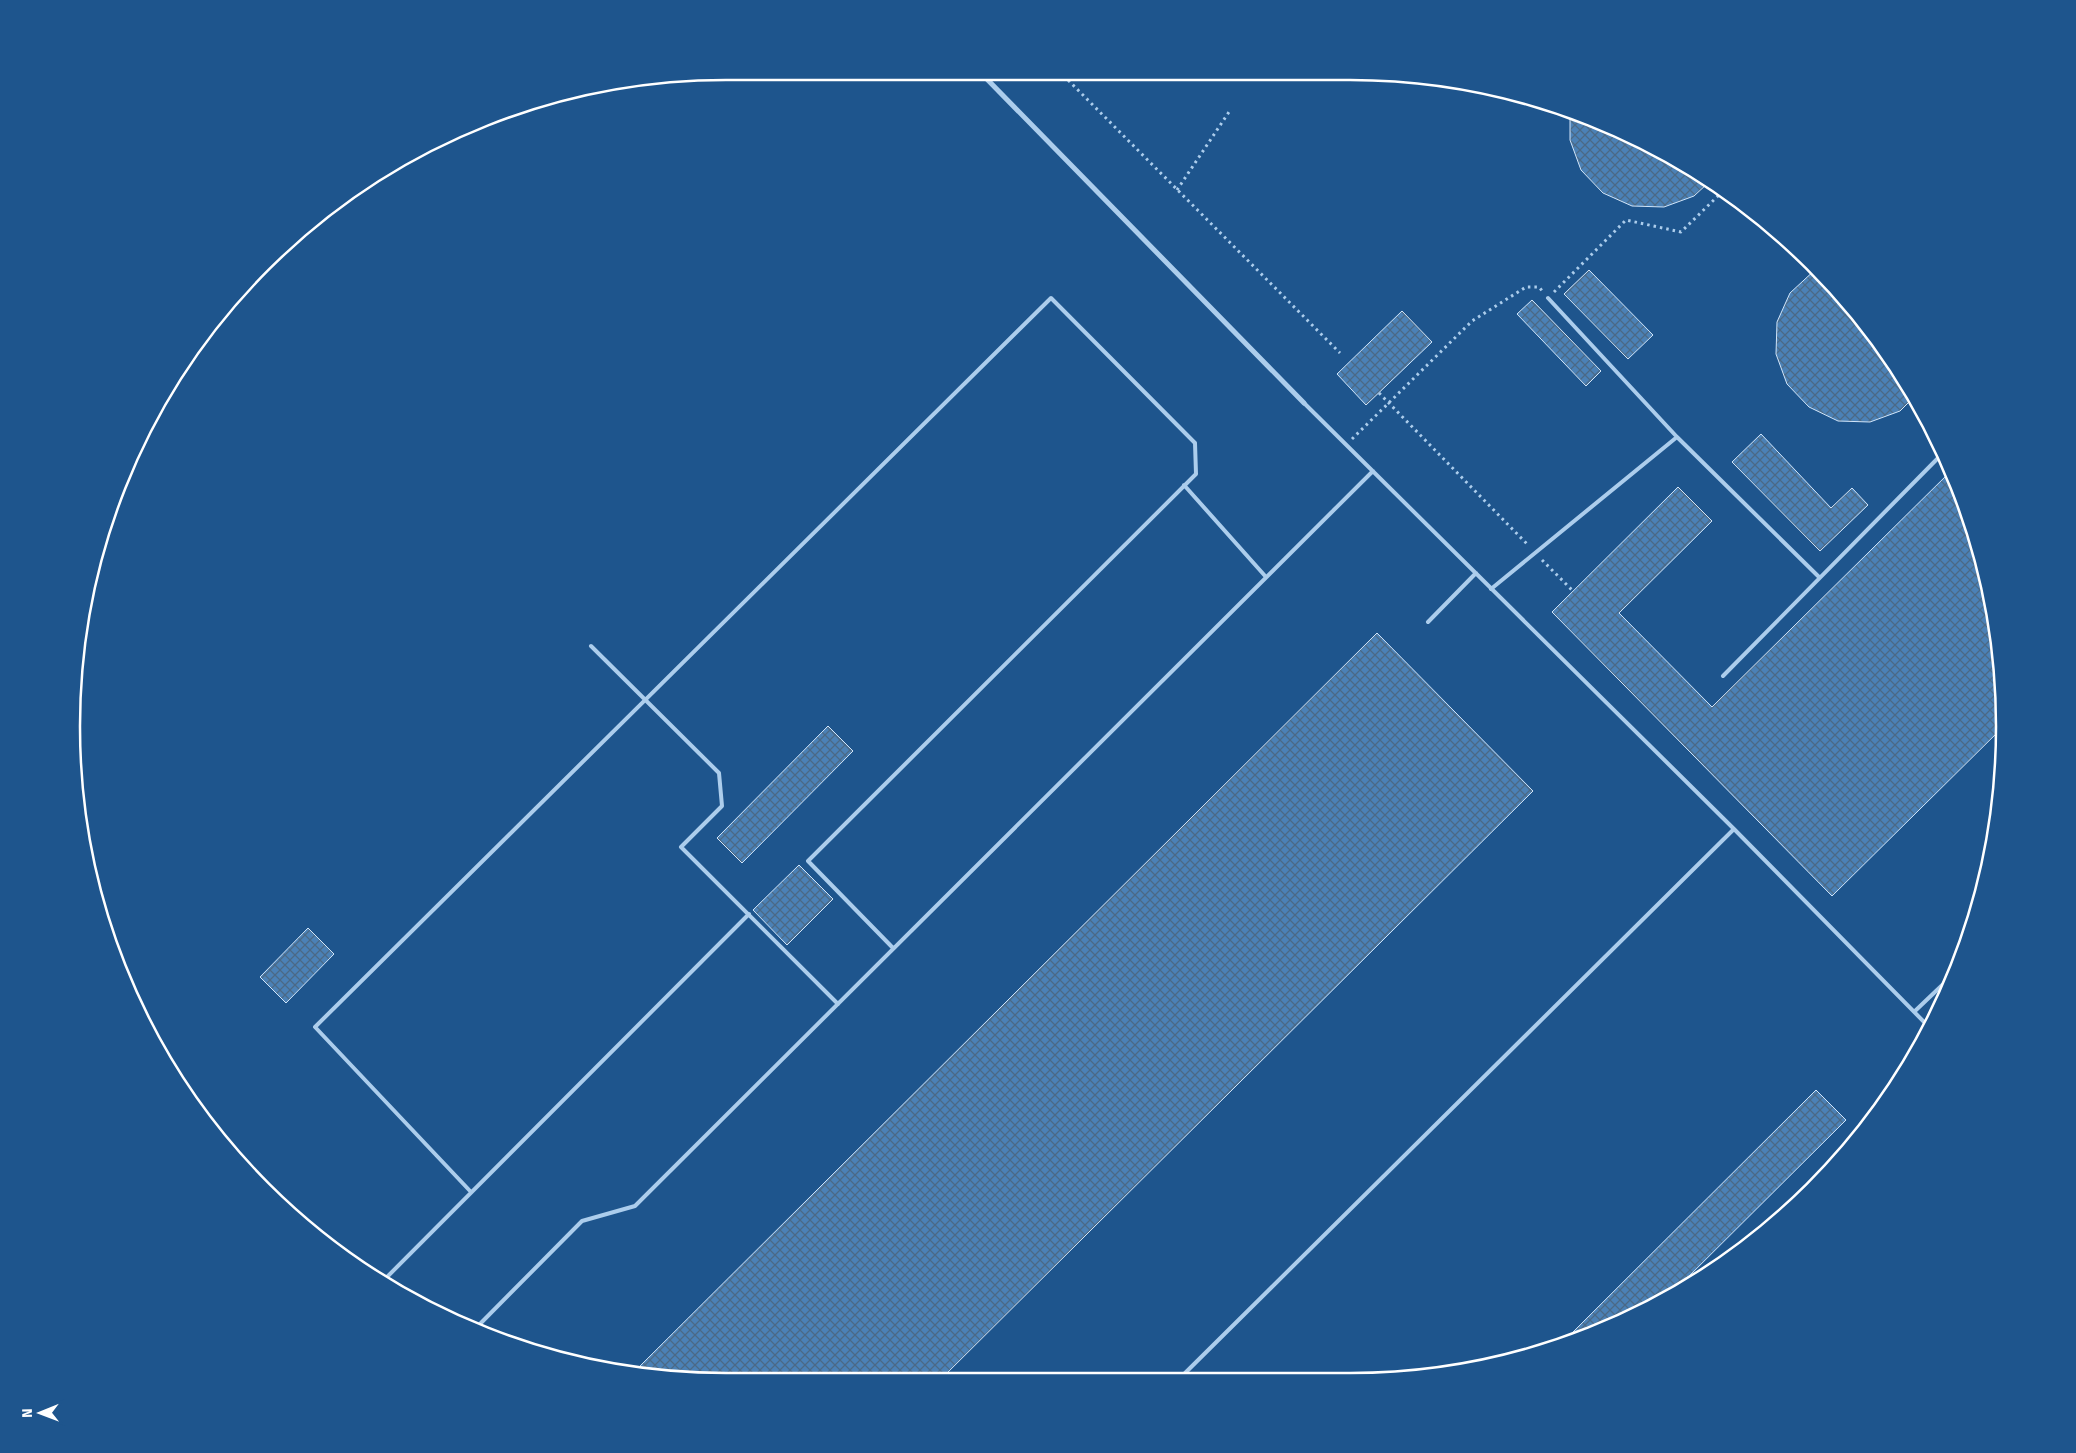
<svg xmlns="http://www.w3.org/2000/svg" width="2076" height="1453" font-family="'Fira Sans',sans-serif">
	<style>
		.building { fill: url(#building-cross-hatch); stroke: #d1e5f9 }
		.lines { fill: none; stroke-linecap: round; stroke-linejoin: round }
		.path { stroke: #accdec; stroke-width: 3; stroke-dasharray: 2.5 4; stroke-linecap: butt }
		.service { stroke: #accdec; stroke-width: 4 }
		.minor { stroke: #accdec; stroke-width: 5 }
		.rim { fill: none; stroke: #fff; stroke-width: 2.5 }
	</style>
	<defs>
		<pattern id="building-cross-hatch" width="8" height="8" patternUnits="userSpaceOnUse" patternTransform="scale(1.25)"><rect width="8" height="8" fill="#4b81b6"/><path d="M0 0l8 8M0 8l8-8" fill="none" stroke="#4b6986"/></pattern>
	</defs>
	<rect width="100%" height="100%" fill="#1e558d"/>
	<path class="building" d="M1570,111L1677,159L1708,183L1694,196L1664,207L1632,206L1603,193L1581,170L1570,140Z
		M1817,268L1894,363L1913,398L1900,411L1870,422L1838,421L1809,407L1787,384L1776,354L1777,322L1790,293Z
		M1589,270L1653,335L1628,359L1564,294Z
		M1532,300L1601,371L1586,386L1517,314Z
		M1402,311L1432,342L1366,405L1337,374Z
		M1761,434L1831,508L1852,488L1868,505L1820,551L1732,462Z
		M1952,470L1992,599L2005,725L1832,896L1552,612L1678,487L1712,521L1619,613L1712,707Z
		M1377,633L1533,791L938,1382H726L633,1373Z
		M828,726L853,751L742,863L717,838Z
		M799,865L833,899L787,945L753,910Z
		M308,928L334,954L286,1003L260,977Z
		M1816,1090L1846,1120L1670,1295L1640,1314L1566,1339Z"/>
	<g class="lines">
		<path class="path" d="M1059,71L1340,353
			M1177,190L1229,112
			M1554,292L1626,220L1681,232L1721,193
			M1379,393L1529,546
			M1352,439L1472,321L1526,287H1539L1543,292
			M1542,560L1573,591"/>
		<path class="service" d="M1548,298L1677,437L1819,577
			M1304,403L1734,829L1929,1027
			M1184,485L1266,577
			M1491,589L1677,437
			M1428,622L1476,573
			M591,646L719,773L722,806L681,847L838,1004
			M1723,676L1943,453
			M1915,1011L1957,971
			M471,1192L315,1027L1051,298L1195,443L1196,474L808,861L893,948
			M382,1282L749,914
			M473,1331L582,1221L635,1206L1373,471
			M1176,1382L1734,829"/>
		<path class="minor" d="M979,71L1304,403"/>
	</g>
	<path d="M0 0H2076V1453H0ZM726 80H1350A646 646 0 0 1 1996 726V727A646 646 0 0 1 1350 1373H726A646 646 0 0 1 80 727V726A646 646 0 0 1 726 80Z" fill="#1e558d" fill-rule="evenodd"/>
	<path class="rim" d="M726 80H1350A646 646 0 0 1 1996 726V727A646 646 0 0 1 1350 1373H726A646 646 0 0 1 80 727V726A646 646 0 0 1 726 80Z"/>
	<g transform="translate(40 1413) rotate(269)" stroke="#1e558d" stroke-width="4" paint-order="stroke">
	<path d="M0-4L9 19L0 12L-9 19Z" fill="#ffffff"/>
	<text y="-8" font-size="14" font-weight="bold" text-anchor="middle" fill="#ffffff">N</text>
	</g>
</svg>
